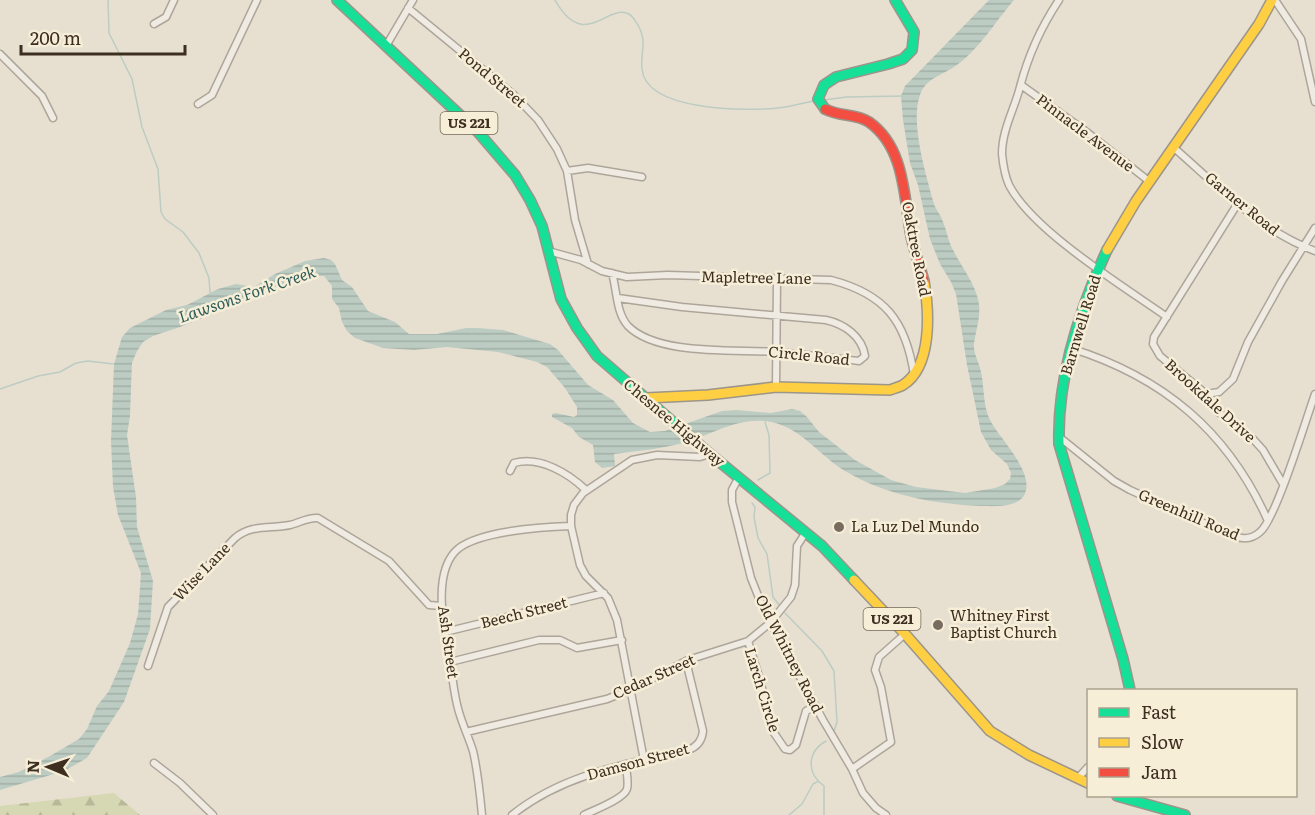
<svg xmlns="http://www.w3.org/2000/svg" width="1315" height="815" font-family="Literata,serif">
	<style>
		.forest { fill: url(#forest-firs) }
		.water { fill: url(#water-rules) }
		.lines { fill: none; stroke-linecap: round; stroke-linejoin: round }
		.stream { stroke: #bcccc2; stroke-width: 1.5 }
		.street-casing { stroke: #ada599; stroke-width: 9 }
		.fast-casing { stroke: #9c958a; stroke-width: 12 }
		.slow-casing { stroke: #9c958a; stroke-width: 12 }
		.jam-casing { stroke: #9c958a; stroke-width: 12 }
		.street { stroke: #efebe3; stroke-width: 6 }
		.fast { stroke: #16e098; stroke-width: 9 }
		.slow { stroke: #ffcf43; stroke-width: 9 }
		.jam { stroke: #f24e42; stroke-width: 9 }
		.poi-dot { fill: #786c5e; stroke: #f7eed8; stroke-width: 2 }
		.labels { text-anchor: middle; stroke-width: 5; stroke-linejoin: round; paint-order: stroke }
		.shield { fill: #f7eed8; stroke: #756857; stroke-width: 1.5 }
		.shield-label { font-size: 14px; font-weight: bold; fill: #3d2e20 }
		.street-label { font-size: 15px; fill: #3d2e20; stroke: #f7eed8 }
		.poi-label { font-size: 15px; fill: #3d2e20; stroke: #f7eed8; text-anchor: start }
		.water-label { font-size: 16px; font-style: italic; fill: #2f5d5a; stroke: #f7eed8 }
	</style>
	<defs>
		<pattern id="forest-firs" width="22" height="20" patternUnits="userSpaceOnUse" patternTransform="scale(1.5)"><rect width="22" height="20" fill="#d6d7b3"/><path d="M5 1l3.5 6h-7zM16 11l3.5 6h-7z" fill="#b9b99a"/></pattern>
		<pattern id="water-rules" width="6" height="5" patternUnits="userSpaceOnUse" patternTransform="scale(1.5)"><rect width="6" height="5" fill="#bcccc2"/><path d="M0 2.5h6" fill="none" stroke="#a2b0a6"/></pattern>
	</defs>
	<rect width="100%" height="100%" fill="#e7e0d1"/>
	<path class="forest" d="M114,793L140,815H0V806Z"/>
	<path class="water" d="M989,0H1014C995,22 979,50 954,67C942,75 925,79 920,95C910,123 926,175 934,204C936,210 941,215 943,222C947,231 948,241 953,250C961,266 974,282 978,299C982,315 976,328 974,344C973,352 978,360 980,368C985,385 982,406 991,422C1001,440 1038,476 1023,497C1014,508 993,506 980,506C934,504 885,495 845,471C817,454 800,425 765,421C735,418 711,435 683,443C661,449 637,451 614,454L615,466L602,468L595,462L593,445L579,437L572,428L552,417V414L556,413L574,417L577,415V407L565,388L547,367L537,362L498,352L447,347L414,350L383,348L355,338L347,331L342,322L339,308L332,299V286L324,276H315L292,282L180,327L153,336L143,342L137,351L132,363L130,416L127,435L136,497L137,527L153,581L150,629L124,702L87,758L64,771L0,790V777L19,772L50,756L79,739L87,729L97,706L109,691L130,643L138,614L141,573L118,515L113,487L111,441L114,364L122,337L130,328L166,310L187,305L218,289L236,284L254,287L275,274L305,261L324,258L331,260L335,264L342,280L352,287L368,311L395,322L409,334H437L466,328H477L503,330L550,344L558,350L588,385L613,400L633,423L650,432L665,431L722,411L736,410L771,413L792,409L800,411L807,417L819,432L855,460L891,480L916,487L965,493L995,488L1005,484L1010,479L1011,473L1007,464L991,450L981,432L967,365L956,294L951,282L940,264L930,239L918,185L910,163L903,120L901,96L905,86Z"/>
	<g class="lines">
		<path class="stream" d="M108,0L109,33L132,79L142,127L158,169L161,212L165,219L183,232L199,253L209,278L210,293
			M555,0C584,52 607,3 629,14C633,16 635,21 638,25C648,44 640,51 642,69C646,112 748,111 778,108C790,107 802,103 814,101
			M824,100L846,97L902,96
			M0,389L38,376L60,372L76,363L88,361L113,364
			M758,480L770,473L769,435L765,422
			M752,503L755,507L754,517L758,538L767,554L773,597L780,606
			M785,613L822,651L834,671L837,722L834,731
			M789,815L802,804L813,784L817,782
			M824,815V786C806,773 807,752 826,741"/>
		<defs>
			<path id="street" d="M1059,0C1041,27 1028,56 1020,87C1014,110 1002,130 1002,154C1003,164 1005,176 1009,185C1033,231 1123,286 1167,317
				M1275,0L1301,39L1315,102
				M408,8L514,95L538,120L557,149L567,171L575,220L588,264
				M154,24L166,17L174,0
				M386,46L413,0
				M0,54L42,96L53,118
				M1021,85L1088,133L1150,182
				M198,104L212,95L257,0
				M1173,147C1218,186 1259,230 1315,251
				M567,171L588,168L642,177
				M1238,203L1154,337L1153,344L1160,356L1206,394L1218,412L1253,439L1263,450L1283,484
				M548,251L581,260L602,271L627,277L668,275L831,280C885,294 906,321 914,375
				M612,273C617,290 616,313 628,326C658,356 735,349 776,352C803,354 831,358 859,361L865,356C862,336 844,324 826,320L682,307L618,298
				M1070,348C1163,377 1228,431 1268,521
				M776,387L777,279
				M1206,394L1219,392L1233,379L1248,342L1282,281L1315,228
				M1058,436L1114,481L1130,490L1226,533C1238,538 1249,542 1260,532C1276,519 1306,419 1315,394
				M510,471L514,463C540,456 568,473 586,490
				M739,477L732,490V502L751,578L763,608L823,720L852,769L863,793L876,808L886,815
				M445,632L604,593
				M748,641L760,680L772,730L785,749L790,750L796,745L806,711L816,706
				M450,662L539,640H560L577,648L622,640
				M148,666L168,607L235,538C252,524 270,529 290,525C299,523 308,517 318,518L389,561L429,605L442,606
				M466,732L607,699L632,689L688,660L748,641L770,623L791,597L795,585L797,546L806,532
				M644,760L617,620L608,598L586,576L580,565L571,526V515L574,505L583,493L632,460L657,455L700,457L710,454
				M154,763L180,783L213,815
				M852,769L891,742L881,687L875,670L879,657L905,634
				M1078,778L1088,767
				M482,815C480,794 478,772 473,751C469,738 463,726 459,712C454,696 453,679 450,663C445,632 430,571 459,548C482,531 542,527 571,526
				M512,815C563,774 626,764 688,750C697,747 702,741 703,731L686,661
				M584,815C594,810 624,799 627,789C629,782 626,771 626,764"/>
			<path id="fast" d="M337,0L478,132L515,175L530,200L542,226L561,299L577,328L597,356L710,454L822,546L854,580
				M825,109L818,99L824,85L836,77L888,64L903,59L912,50L914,32L895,0
				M1107,250C1079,310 1057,377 1059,444L1123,659L1130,690
				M1117,796L1185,815"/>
			<path id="slow" d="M1107,250L1136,201L1259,24L1272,0
				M646,398L708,395L776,387L890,390C894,388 900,387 903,385C933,366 929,310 924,281
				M854,580L905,634L990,731L1029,755L1088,783"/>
			<path id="jam" d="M825,109C839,117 856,113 869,122C905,147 904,198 911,236C914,251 920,266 924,281"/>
		</defs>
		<use href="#street" class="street-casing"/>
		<use href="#fast" class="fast-casing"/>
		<use href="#slow" class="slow-casing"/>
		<use href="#jam" class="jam-casing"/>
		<use href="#street" class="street"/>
		<use href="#fast" class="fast"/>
		<use href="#slow" class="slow"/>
		<use href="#jam" class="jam"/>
	</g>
	<g class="poi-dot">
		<circle cx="839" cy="527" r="6"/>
		<circle cx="938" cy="625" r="6"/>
	</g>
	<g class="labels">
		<g class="shield">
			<rect x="440.5" y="112" width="57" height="22" rx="4.5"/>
			<rect x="863.5" y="608" width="57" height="22" rx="4.5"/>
		</g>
		<g class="shield-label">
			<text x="469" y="128">US 221</text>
			<text x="892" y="624">US 221</text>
		</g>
		<g class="street-label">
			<text transform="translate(492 78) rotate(40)" y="5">Pond Street</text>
			<text transform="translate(1085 133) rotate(37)" y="5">Pinnacle Avenue</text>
			<text transform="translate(1242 204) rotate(39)" y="5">Garner Road</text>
			<text transform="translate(916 249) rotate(79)" y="5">Oaktree Road</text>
			<text transform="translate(756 278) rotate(1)" y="5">Mapletree Lane</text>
			<text transform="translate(1081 325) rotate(-73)" y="5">Barnwell Road</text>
			<text transform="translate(809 356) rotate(6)" y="5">Circle Road</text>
			<text transform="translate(1210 401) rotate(42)" y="5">Brookdale Drive</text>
			<text transform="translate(674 423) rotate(40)" y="5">Chesnee Highway</text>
			<text transform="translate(1189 515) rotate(23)" y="5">Greenhill Road</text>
			<text transform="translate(202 572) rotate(-46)" y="5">Wise Lane</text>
			<text transform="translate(524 613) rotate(-14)" y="5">Beech Street</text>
			<text transform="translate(448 642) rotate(82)" y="5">Ash Street</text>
			<text transform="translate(789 654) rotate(63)" y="5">Old Whitney Road</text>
			<text transform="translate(654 677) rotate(-24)" y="5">Cedar Street</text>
			<text transform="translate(762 690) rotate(73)" y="5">Larch Circle</text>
			<text transform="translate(638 762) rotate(-15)" y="5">Damson Street</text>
		</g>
		<g class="poi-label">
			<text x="851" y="532">La Luz Del Mundo</text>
			<text x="950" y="621">Whitney First<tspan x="950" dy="17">Baptist Church</tspan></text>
		</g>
		<g class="water-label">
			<text transform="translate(247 294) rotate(-19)" y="6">Lawsons Fork Creek</text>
		</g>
	</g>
	<rect x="1087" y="689" width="210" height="108" fill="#f7eed8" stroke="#ada18e" stroke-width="1.5"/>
	<rect x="1099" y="708" width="30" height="9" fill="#16e098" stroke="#ada18e" stroke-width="1.5"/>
	<text x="1141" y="719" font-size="18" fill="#3d2e20">Fast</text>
	<rect x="1099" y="738" width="30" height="9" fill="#ffcf43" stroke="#ada18e" stroke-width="1.5"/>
	<text x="1141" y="749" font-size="18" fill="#3d2e20">Slow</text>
	<rect x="1099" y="768" width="30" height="9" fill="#f24e42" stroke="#ada18e" stroke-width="1.5"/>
	<text x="1141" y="779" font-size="18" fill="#3d2e20">Jam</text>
	<g transform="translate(48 767) rotate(272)" stroke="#f7eed8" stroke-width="4.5" paint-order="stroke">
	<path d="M0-4.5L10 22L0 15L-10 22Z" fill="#3d2e20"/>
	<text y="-9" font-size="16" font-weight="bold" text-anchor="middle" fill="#3d2e20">N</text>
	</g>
	<path d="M21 45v9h164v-9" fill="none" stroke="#3d2e20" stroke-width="3"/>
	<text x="30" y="45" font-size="18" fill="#3d2e20" stroke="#f7eed8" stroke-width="4.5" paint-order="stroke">200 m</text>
</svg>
